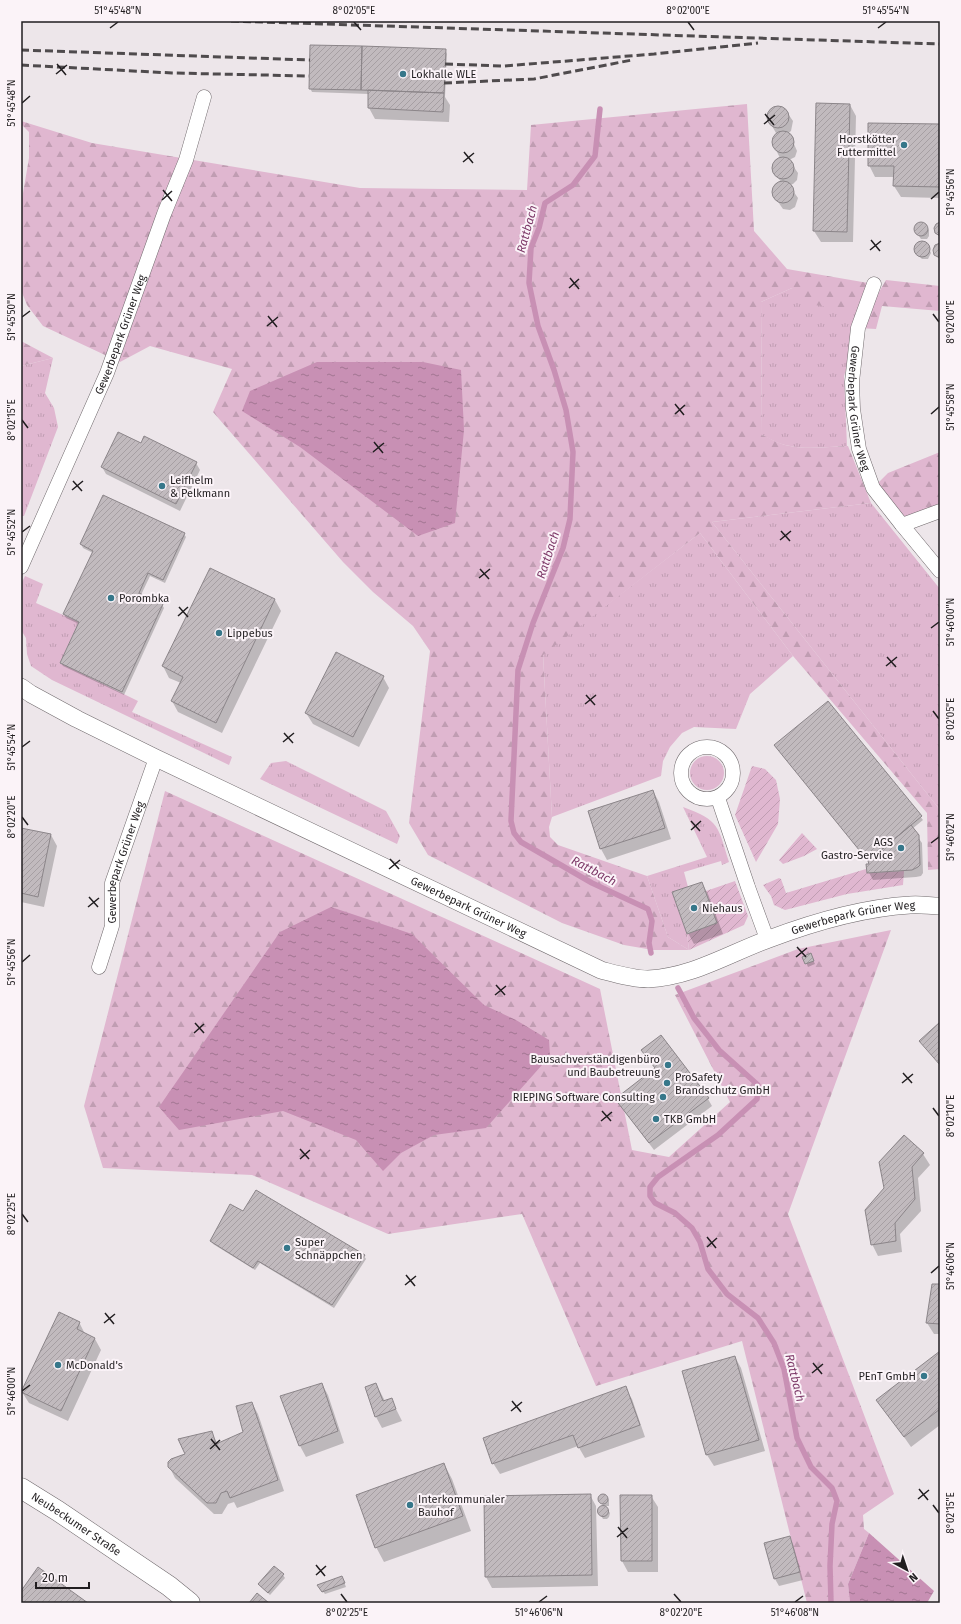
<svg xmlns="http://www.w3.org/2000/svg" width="961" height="1624" font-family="'Fira Sans',sans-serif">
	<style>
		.grass { fill: url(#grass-tufts) }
		.forest { fill: url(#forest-firs) }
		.garden { fill: url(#garden-furrows) }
		.water { fill: url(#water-ripples) }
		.shadow { fill: #0003 }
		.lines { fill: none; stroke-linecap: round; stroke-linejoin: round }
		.stream { stroke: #c890b4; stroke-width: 5.5 }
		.building { fill: url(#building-hatch); stroke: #8b8589 }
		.minor-casing { stroke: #706a6d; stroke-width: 15 }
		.tertiary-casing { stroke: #706a6d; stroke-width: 18 }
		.secondary-casing { stroke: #706a6d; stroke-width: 21 }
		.minor { stroke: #fff; stroke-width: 14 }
		.tertiary { stroke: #fff; stroke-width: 17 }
		.secondary { stroke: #fff; stroke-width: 20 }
		.rail { stroke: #4f4b4d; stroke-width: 3; stroke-dasharray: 8 4; stroke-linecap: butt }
		.ticks { fill: none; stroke: #211e20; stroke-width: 1.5 }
		.poi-dot { fill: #36778a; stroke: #fbf3f8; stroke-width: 1.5 }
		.labels { text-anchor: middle; stroke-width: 4; stroke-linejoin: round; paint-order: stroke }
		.poi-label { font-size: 11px; fill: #211e20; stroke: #fbf3f8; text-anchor: start }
		.street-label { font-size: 11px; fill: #211e20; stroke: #fbf3f8 }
		.water-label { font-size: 12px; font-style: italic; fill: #7d3968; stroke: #fbf3f8 }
		.neatline { fill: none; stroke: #211e20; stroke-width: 1.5 }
		.ticks-label { font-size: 10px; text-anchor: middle; fill: #211e20 }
	</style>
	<defs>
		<pattern id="grass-tufts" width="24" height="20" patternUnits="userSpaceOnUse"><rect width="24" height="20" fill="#e0b7d0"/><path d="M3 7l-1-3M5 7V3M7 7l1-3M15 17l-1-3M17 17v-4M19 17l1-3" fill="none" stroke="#c09db2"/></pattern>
		<pattern id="forest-firs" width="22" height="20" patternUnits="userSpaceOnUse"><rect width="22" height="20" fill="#e0b7d0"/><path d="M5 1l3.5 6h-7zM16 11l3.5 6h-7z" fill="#c09db2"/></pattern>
		<pattern id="garden-furrows" width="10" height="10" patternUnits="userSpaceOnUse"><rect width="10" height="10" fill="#e0b7d0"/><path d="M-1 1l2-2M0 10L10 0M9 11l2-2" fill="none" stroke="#c09db2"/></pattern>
		<pattern id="water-ripples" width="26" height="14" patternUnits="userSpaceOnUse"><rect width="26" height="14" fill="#c890b4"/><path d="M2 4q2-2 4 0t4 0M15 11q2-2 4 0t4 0" fill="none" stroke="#a27592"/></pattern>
		<pattern id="building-hatch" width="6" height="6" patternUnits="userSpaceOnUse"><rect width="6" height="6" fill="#c1babe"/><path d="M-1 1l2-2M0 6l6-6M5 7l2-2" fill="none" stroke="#a69fa3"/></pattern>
	</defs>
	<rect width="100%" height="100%" fill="#ede6ea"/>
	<path class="grass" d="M792,288L863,312L844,376L847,446C827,447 805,450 785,445C777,443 770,439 762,435L761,302Z
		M53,358L45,393L54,408L58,427L24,516H21V366Z
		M871,503L940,589V818V810L712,522Z
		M700,533L793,656L750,694L736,729L694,727L682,733L670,747L663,761L661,776L552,817L543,654Z
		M25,576L43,584L36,603L79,622L60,663L138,701L132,712L232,757L229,765L52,680L31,666L27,654L26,638L21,630V584Z
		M690 773a17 17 0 1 1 34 0a17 17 0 1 1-34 0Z
		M286,761L386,811L400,836L397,844L260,779L271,763Z
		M683,807C720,820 718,827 729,862L722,865L721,861L684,872L688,887L672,892L687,934L689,950L668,937L647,876L707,857Z"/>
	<path class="forest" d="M747,104L754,231L787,269L874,284L863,312L801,303L792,288L761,302L762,435C770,438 777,443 785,445C805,450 827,447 848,446L871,503L712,522L940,810V869L928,870L927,813L793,656L700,533L543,655L552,817L549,827L550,837L558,845L647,876L668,937L689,950H653L624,945L562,923L428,855L409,823L430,651L413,626L373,592L343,562L213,412L232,369L150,346L120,362L43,326L27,305L21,290V205L29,158V132L21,124V121L92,143L360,188L527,190L531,125Z
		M886,280L940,286V311L882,306L876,329L858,328Z
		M21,341L53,358L21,366Z
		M940,452V510L902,525L873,488L888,473Z
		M165,791L600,989L632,1150L669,1157L730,1102L675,995L798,949L891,930L788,1214L894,1494L863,1515L864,1529L869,1533L848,1584L850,1603H807L742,1341L596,1386L522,1214L388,1234L252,1175L103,1168L84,1106Z"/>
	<path class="garden" d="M752,766L765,769L776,780L780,799L778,824L756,862L735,815Z
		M802,833L817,849L804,856L783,864L779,860Z
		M866,869L868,873L904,871L903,885L847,894L785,910L774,905L771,896L763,885L779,878L781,879L786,893Z
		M735,881L748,916L744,925L689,950L687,934L717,923L706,891Z"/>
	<path class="water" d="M317,362H423L461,370L464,430L455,523L418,536L300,447L242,411L250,391Z
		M331,907L412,934L484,1005L516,1020L549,1040L550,1056L486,1128L434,1135L401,1153L383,1171L356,1140L283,1111L179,1130L159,1107L280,932Z
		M869,1533L934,1591L927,1603H850L848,1584Z"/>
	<path class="shadow" d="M445,50L447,54L445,97L450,105L449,122L375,119L369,108V94L312,92L310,88Z
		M850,105L856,116L853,242H821L814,231Z
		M778,107L784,108L793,121L791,131L787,134L791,137L797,151L795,157L789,160L798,173L797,180L793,184L789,185L798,198L795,207L790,210L783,209L774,196L775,186L781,182L774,172V165L777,160L780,158L773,144L776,135L779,134L776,133L768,119L769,112Z
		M940,125V198L901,197L894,186V177H875L869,165Z
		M923,224L929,230V236L927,239H921L916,232L915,228L917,225Z
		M921,243L927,246L929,249L931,253L928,259H922L916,253V248L918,244Z
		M141,445L196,463L200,470L180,511L106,474L102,467Z
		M184,534L186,537L165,583L150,576L141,595L162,605L164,608L124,695L63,666L61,663L79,624L66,618L64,614L93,553L83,548L81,544Z
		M210,569L275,600L281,611L222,733L178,712L172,701L181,683L169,678L163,666Z
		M383,677L389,688L359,747L313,724L306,713Z
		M828,703L923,820L912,829L922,843L923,873L921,876L916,877L873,880L867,869L869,861L775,746Z
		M653,791L659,802L671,839L607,860L601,849L589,812Z
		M21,829L51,835L57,846L44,907L21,902Z
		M702,883L708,894L723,934L694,944L688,933Z
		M804,957L812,958L815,964L808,967Z
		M647,1057L708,1099L712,1106L654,1150L621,1106L656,1069Z
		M923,1154L930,1165L918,1178L921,1211L900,1234L902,1252L878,1256L872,1244L866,1210Z
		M243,1212L364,1256L366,1259L334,1308L260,1263L255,1270L213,1244L211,1241Z
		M940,1285V1334H934L927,1323Z
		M79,1322L85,1334L95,1339L101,1350L68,1421L29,1403L22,1392Z
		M940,1352V1425L911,1447L878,1400Z
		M735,1357L741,1368L765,1451L714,1466L707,1455L683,1372Z
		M322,1384L328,1395L344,1443L306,1457L300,1446Z
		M376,1384L385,1401L391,1399L402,1421L382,1428L376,1417Z
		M625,1388L632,1399L645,1437L585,1458L578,1446L500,1474L493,1463Z
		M252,1403L258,1414L284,1491L237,1508L234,1502L228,1504L222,1514H214L175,1478L169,1466L186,1454L211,1432L218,1444L244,1433Z
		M444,1464L452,1479L471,1531L384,1562L376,1547Z
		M590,1495L596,1506L598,1586L492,1588L486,1577Z
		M601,1495H604L607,1497L609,1500V1506H605L610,1513L609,1517L607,1519H603L599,1512L601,1507H604L599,1499Z
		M651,1496L658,1507V1572H628L622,1561Z
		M789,1537L793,1544L803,1580L779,1586L775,1579L766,1543Z
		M283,1575L285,1578L270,1595L259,1584Z
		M342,1577L346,1587L325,1594L320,1588Z"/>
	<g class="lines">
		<path class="stream" d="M600,109L595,156L573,185L545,203L539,228L531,248L529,283L538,326L554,370L566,410L573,452L570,519L563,548L533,623L518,670L511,821L514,833L521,842L592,883L648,909L652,921L649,943L651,953
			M678,988L694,1018L719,1050L758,1085L757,1099L718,1135L658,1177L650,1187V1196L655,1203L675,1213L692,1228L700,1242L708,1269L727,1294L758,1318L774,1343L784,1369L797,1438L811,1467L832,1488L837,1501L832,1524L830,1566L831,1603"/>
	</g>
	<path class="building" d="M310,45L362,46L361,90L309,89Z
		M362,46L446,49L444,93L361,90Z
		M368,90L444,93L443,112L368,108Z
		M816,103L850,104L847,232L813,231Z
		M767 117a11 11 0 1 1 22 0a11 11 0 1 1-22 0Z
		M868,123L940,124V187L893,186L894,166H868Z
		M772 142a11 11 0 1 1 22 0a11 11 0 1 1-22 0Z
		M772 168a11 11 0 1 1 22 0a11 11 0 1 1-22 0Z
		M772 192a11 11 0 1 1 22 0a11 11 0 1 1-22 0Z
		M914 229a7 7 0 1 1 14 0a7 7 0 1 1-14 0Z
		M940,222V236L935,233L934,228L936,224Z
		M914 249a8 8 0 1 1 16 0a8 8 0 1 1-16 0Z
		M940,243V258L934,255L933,250L935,245Z
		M118,432L141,443L144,436L197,462L176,504L101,467Z
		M103,495L185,533L163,580L148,573L139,593L163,604L122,692L60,663L79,622L63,614L93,551L80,544Z
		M210,568L275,599L216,723L171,701L183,677L162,666Z
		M336,652L384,676L353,737L305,713Z
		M828,701L922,816L868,861L774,745Z
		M653,790L665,828L600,849L588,811Z
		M911,825L919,835L920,865L918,867L912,870L867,873L866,864H869L868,861Z
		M21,828L51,834L38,897L21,893Z
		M702,882L717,923L687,934L672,892Z
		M811,953L814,961L805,964L802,957Z
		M940,1022V1065L919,1041Z
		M661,1035L709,1098L649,1143L615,1099L655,1068L641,1050Z
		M904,1135L924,1153L912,1167L915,1199L895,1223L896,1241L871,1245L865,1210L884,1188L879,1162Z
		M256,1190L365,1255L332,1305L258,1261L253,1268L210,1241L230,1204L243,1211Z
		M932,1284H940V1324L926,1323Z
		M59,1312L80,1322L77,1329L95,1338L61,1411L21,1392Z
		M940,1351V1409L904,1437L876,1400Z
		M735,1356L759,1440L706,1455L682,1371Z
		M322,1383L338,1431L299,1446L280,1396Z
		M376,1383L383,1401L392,1398L396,1409L375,1417L365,1387Z
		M626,1386L640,1425L578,1448L573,1435L492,1464L483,1438Z
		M252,1402L278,1480L230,1498L227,1491L221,1493L216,1503H207L168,1467V1462L171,1459L185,1454L178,1439L212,1431L216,1444L243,1432L236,1406Z
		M444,1463L463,1516L375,1548L356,1495Z
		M598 1499a5 5 0 1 1 10 0a5 5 0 1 1-10 0Z
		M591,1494L592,1575L485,1577L484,1496Z
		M620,1495H652V1561H621Z
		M597.5 1511a5.5 5.5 0 1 1 11 0a5.5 5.5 0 1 1-11 0Z
		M790,1536L800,1572L774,1579L764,1543Z
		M274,1566L284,1574L268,1593L258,1584Z
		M38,1567L88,1603H21V1591Z
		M342,1576L345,1583L322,1592L317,1585Z
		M257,1593L269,1603H249Z"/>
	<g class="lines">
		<defs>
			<g id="minor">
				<path id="s1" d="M874,284L858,328L852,382L853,409L859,449L873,488L902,525L940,571"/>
				<path d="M902,525L940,511"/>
				<path id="s2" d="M21,567L107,373L164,214L186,160L204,97"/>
				<circle cx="707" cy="773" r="26"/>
				<path d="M718,798L748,887L767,939"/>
				<path id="s3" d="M99,967L112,926V883L156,758"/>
			</g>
			<g id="tertiary">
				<path id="s4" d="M21,687L31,694L77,719L156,758L601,970C616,974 632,979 648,979C692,977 728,954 769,939C814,922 861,908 910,905C920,904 930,906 940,906"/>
			</g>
			<g id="secondary">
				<path id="s5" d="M21,1488L58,1511L169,1586L190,1603"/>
			</g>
		</defs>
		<use href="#minor" class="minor-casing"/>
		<use href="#tertiary" class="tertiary-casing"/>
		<use href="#secondary" class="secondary-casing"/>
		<use href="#minor" class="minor"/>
		<use href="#tertiary" class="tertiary"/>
		<use href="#secondary" class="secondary"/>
		<path class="rail" d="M231,21L940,44
			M21,50L310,60
			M445,64L504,66L654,54L758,43
			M21,65L172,73L309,76
			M444,83L534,79L632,60"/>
	</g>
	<path class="ticks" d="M354,22L361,30M688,22L694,30M110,28L118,22M878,28L886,22M57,64L66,75M56,74L67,65M22,103L30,96M765,114L774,125M764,124L775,115M464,152L473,163M463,162L474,153M163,190L172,201M931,199L939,192M162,200L172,191M871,240L880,251M870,250L881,241M570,278L579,289M569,288L579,279M933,314L939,322M268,316L277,327M22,317L30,311M267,326L278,317M675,404L684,415M675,414L685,405M931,414L939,407M22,420L28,428M374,442L383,453M373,452L384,443M73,481L82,491M72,490L83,481M781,531L790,541M22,532L30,526M780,540L791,531M480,569L489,579M479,578L490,569M179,607L188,617M178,616L188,607M931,628L939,622M887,657L896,667M886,666L897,657M586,695L595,705M585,704L596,695M933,711L939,719M284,733L293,743M283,742L294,733M22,747L30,741M22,817L28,825M691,821L700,831M691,830L701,821M931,843L939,837M390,859L399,869M389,869L400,860M89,897L98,907M88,907L99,898M797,947L806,957M796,957L807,948M22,962L30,955M496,985L505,995M495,995L506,986M195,1023L204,1033M194,1033L204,1024M903,1073L912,1083M902,1083L913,1074M933,1108L939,1116M602,1111L611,1121M601,1121L612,1112M300,1149L309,1159M300,1159L310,1150M22,1214L28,1222M707,1237L716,1248M707,1247L717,1238M931,1273L939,1266M406,1275L415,1286M405,1285L416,1276M105,1313L114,1324M104,1323L115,1314M813,1363L822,1374M812,1373L823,1364M22,1391L30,1385M512,1401L521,1412M511,1411L522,1402M211,1439L220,1450M210,1449L220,1440M919,1489L928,1500M918,1499L929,1490M933,1505L939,1513M618,1527L627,1538M617,1537L628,1528M316,1565L325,1576M316,1575L326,1566M341,1594L347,1602M674,1594L681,1602M539,1602L547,1596M795,1602L803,1596"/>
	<g class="poi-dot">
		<circle cx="403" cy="74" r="4"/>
		<circle cx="904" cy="145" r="4"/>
		<circle cx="162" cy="486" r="4"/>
		<circle cx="111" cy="598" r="4"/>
		<circle cx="219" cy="633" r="4"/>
		<circle cx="901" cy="848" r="4"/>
		<circle cx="694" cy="908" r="4"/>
		<circle cx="668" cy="1065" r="4"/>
		<circle cx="667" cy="1083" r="4"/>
		<circle cx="663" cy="1097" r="4"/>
		<circle cx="656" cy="1119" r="4"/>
		<circle cx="287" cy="1248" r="4"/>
		<circle cx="58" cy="1365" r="4"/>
		<circle cx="924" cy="1376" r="4"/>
		<circle cx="410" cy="1505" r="4"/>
	</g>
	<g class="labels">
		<g class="poi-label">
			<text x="411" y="78">Lokhalle WLE</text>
			<text x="896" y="143" text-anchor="end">Horstkötter<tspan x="896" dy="13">Futtermittel</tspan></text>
			<text x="170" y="484">Leifhelm<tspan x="170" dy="13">&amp; Pelkmann</tspan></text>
			<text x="119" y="602">Porombka</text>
			<text x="227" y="637">Lippebus</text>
			<text x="893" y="846" text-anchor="end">AGS<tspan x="893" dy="13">Gastro-Service</tspan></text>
			<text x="702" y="912">Niehaus</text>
			<text x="660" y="1063" text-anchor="end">Bausachverständigenbüro<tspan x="660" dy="13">und Baubetreuung</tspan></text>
			<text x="675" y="1081">ProSafety<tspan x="675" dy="13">Brandschutz GmbH</tspan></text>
			<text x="655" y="1101" text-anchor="end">RIEPING Software Consulting</text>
			<text x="664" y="1123">TKB GmbH</text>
			<text x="295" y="1246">Super<tspan x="295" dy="13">Schnäppchen</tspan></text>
			<text x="66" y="1369">McDonald's</text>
			<text x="916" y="1380" text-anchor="end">PEnT GmbH</text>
			<text x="418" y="1503">Interkommunaler<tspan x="418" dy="13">Bauhof</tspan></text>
		</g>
		<g class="street-label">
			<text dy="4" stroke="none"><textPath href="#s2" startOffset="253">Gewerbepark Grüner Weg</textPath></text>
			<text dy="4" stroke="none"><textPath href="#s1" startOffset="128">Gewerbepark Grüner Weg</textPath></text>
			<text dy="4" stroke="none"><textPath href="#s3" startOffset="109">Gewerbepark Grüner Weg</textPath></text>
			<text dy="4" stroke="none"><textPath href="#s4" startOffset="499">Gewerbepark Grüner Weg</textPath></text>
			<text dy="4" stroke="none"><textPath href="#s4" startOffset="909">Gewerbepark Grüner Weg</textPath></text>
			<text dy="4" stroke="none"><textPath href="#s5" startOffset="66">Neubeckumer Straße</textPath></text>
		</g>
		<g class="water-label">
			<text transform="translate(527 229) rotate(-75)" y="4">Rattbach</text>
			<text transform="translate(548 555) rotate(-72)" y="4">Rattbach</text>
			<text transform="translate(594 871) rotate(28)" y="4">Rattbach</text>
			<text transform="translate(795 1378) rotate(76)" y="4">Rattbach</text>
		</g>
	</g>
	<rect width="961" height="1624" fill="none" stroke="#fbf3f8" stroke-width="44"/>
	<g transform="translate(907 1570) rotate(140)" stroke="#fbf3f8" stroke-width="3" paint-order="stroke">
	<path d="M0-3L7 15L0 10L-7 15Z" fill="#211e20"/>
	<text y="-6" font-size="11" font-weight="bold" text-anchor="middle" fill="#211e20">N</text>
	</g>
	<path d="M36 1582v6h53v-6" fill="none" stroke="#211e20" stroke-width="2"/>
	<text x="42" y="1582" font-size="12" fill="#211e20" stroke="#fbf3f8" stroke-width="3" paint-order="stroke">20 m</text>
	<rect x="22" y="22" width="917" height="1580" class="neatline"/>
	<g class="ticks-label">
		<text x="118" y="14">51°45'48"N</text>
		<text x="354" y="14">8°02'05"E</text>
		<text x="688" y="14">8°02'00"E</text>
		<text x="886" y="14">51°45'54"N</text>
		<text transform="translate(11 103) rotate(-90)" y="4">51°45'48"N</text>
		<text transform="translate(950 192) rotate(-90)" y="4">51°45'56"N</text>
		<text transform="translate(11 317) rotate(-90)" y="4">51°45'50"N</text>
		<text transform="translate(950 322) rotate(-90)" y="4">8°02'00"E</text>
		<text transform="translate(950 407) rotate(-90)" y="4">51°45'58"N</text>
		<text transform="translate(11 420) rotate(-90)" y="4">8°02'15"E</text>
		<text transform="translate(11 532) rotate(-90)" y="4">51°45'52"N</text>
		<text transform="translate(950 622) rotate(-90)" y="4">51°46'00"N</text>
		<text transform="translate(950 719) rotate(-90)" y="4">8°02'05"E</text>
		<text transform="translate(11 747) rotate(-90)" y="4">51°45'54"N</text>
		<text transform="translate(11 817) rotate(-90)" y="4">8°02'20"E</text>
		<text transform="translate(950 837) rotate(-90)" y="4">51°46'02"N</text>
		<text transform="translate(11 962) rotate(-90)" y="4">51°45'56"N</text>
		<text transform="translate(950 1116) rotate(-90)" y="4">8°02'10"E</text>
		<text transform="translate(11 1214) rotate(-90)" y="4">8°02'25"E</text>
		<text transform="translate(950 1266) rotate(-90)" y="4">51°46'06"N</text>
		<text transform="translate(11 1391) rotate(-90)" y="4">51°46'00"N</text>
		<text transform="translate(950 1513) rotate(-90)" y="4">8°02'15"E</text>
		<text x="347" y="1616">8°02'25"E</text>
		<text x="539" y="1616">51°46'06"N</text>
		<text x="681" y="1616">8°02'20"E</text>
		<text x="795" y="1616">51°46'08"N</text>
	</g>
</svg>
